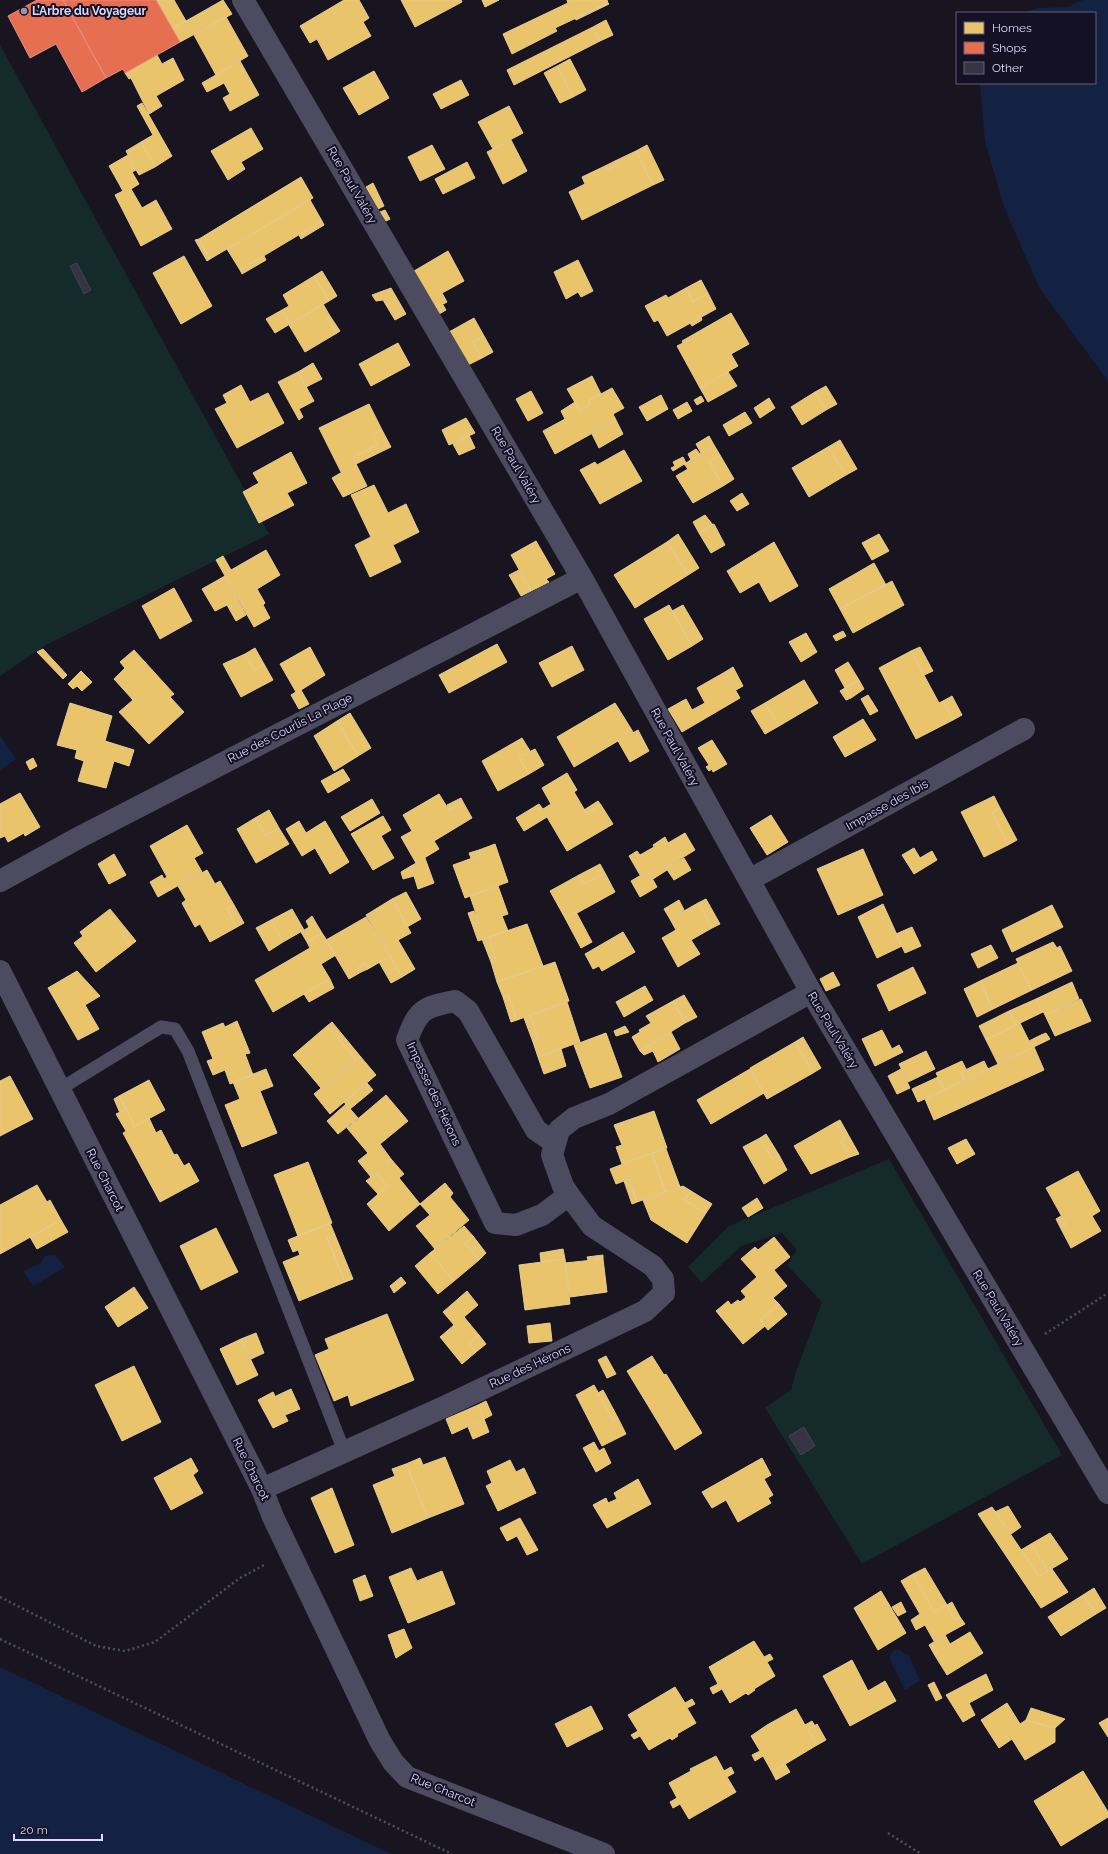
<svg xmlns="http://www.w3.org/2000/svg" width="1108" height="1854" font-family="Raleway,sans-serif">
	<style>
		.green { fill: #152a2b }
		.water { fill: #132243 }
		.homes { fill: #e9c46a; stroke: #e5ca96 }
		.shops { fill: #e76f51; stroke: #e48e84 }
		.building { fill: #363342; stroke: #454153 }
		.lines { fill: none; stroke-linecap: round; stroke-linejoin: round }
		.path { stroke: #485260; stroke-width: 2.5; stroke-dasharray: 2 3; stroke-linecap: butt }
		.service { stroke: #4d4b5f; stroke-width: 13 }
		.minor { stroke: #4d4b5f; stroke-width: 22 }
		.tertiary { stroke: #4d4b5f; stroke-width: 22 }
		.poi-dot { fill: #9893af; stroke: #151124; stroke-width: 1.5 }
		.labels { text-anchor: middle; stroke-width: 4; stroke-linejoin: round; paint-order: stroke }
		.poi-label { font-size: 12px; font-weight: bold; fill: #ddd7fc; stroke: #151124; text-anchor: start }
		.street-label { font-size: 12px; fill: #ddd7fc; stroke: #151124 }
	</style>
	<rect width="100%" height="100%" fill="#181520"/>
	<path class="green" d="M0,45L269,534L46,645L0,676Z
		M889,1159L1062,1455L862,1564L765,1408L791,1390L796,1371L822,1302L787,1265L797,1250L782,1233L741,1246L702,1283L688,1267L729,1226Z"/>
	<path class="water" d="M1083,0H1108V381L1040,289L1004,207L985,141L980,83H1095V13H1022L1038,8L1068,7Z
		M0,735L16,759L0,770Z
		M55,1255L65,1267L33,1286L23,1271L41,1263L45,1256Z
		M895,1650H900L905,1654H908L920,1681L905,1690L890,1660L891,1653Z
		M0,1667L391,1854H0Z"/>
	<path class="homes" d="M156,0H174L186,21L172,29Z
		M223,0L232,14L180,42L172,29Z
		M344,0H359L369,18L363,22L371,36L328,60L317,39L310,43L300,26Z
		M401,0H461L462,2L415,27Z
		M482,0H499L485,7Z
		M567,0H607L608,3L555,28L557,31L512,54L503,34L568,3Z
		M608,3L609,4L576,20L575,18Z
		M226,17L248,56L216,75L194,35Z
		M606,20L613,35L600,41L593,27Z
		M593,27L600,41L514,85L507,70Z
		M157,55L162,64L173,58L184,80L156,96L162,106L149,114L131,78L129,79L125,73Z
		M570,59L586,90L573,97L557,66Z
		M240,61L259,95L230,111L223,98L230,94L224,83L207,92L202,83Z
		M557,66L573,97L560,103L544,73Z
		M374,71L389,98L359,115L343,88Z
		M461,80L469,95L441,109L433,94Z
		M142,103L172,156L155,167L141,142L153,135L137,106Z
		M509,106L523,133L493,149L478,122Z
		M251,128L263,149L241,162L245,169L228,180L211,151Z
		M511,140L527,171L503,184L487,152Z
		M141,142L155,167L139,175L126,151Z
		M432,145L445,169L420,181L408,157Z
		M647,145L664,180L653,185L636,151Z
		M636,151L653,185L582,220L569,192L585,184L582,177L605,166L608,170L619,164L617,160Z
		M128,155L136,170L132,172L139,184L131,189L142,208L156,200L172,229L141,246L115,195L123,191L109,166Z
		M617,160L619,164L608,170L605,166Z
		M467,162L475,178L443,194L435,179Z
		M301,177L313,198L210,259L199,239Z
		M373,183L384,206L378,209L366,187Z
		M310,200L322,221L240,270L227,249Z
		M385,210L390,219L386,221L380,212Z
		M322,221L324,225L301,239L299,235Z
		M199,239L210,259L207,261L195,240Z
		M448,251L464,281L442,293L447,302L436,308L414,271Z
		M184,256L212,306L181,324L153,273Z
		M264,256L266,260L242,274L240,270Z
		M578,260L593,291L581,297L578,292L566,299L554,272Z
		M322,271L337,296L329,301L314,276Z
		M314,276L329,301L290,324L282,310L289,306L283,295Z
		M701,280L708,293L693,302L686,288Z
		M391,288L406,314L395,320L383,300L376,301L372,295Z
		M686,288L693,302L708,293L716,309L667,336L658,320L654,322L645,306L666,295L668,298Z
		M323,304L330,316L327,318L337,333L305,352L289,325Z
		M443,305L446,310L439,314L436,308Z
		M282,310L290,324L275,333L266,319Z
		M731,313L749,344L731,354L738,366L700,388L677,346L683,343L682,341Z
		M330,316L340,331L337,333L327,318Z
		M701,317L702,320L692,326L690,323Z
		M474,318L484,336L473,342L482,358L468,365L449,332Z
		M484,336L493,352L482,358L473,342Z
		M398,343L410,365L371,386L359,364Z
		M313,363L322,379L306,387L298,372Z
		M298,372L314,401L299,409L303,417L299,420L278,382Z
		M728,372L737,386L708,402L700,388Z
		M592,376L601,394L588,401L590,405L580,411L567,389Z
		M241,385L250,402L268,393L284,423L237,448L215,409L227,403L223,395Z
		M826,386L837,404L826,410L815,392Z
		M612,388L624,408L613,414L616,420L555,454L543,431L565,419L561,411L575,402L580,411L590,405L588,401Z
		M531,391L543,413L528,421L516,399Z
		M815,392L826,410L802,425L791,407Z
		M661,395L668,409L647,421L639,407Z
		M701,396L704,401L697,405L694,400Z
		M769,398L775,408L760,418L754,408Z
		M687,402L692,411L678,419L673,410Z
		M369,404L382,430L373,435L377,445L353,457L356,464L341,472L319,428Z
		M745,412L752,423L729,436L723,425Z
		M466,418L475,433L449,445L442,430Z
		M616,420L623,434L599,448L592,434Z
		M382,430L391,447L356,464L353,457L377,445L373,435Z
		M469,435L475,448L459,455L453,444Z
		M709,436L714,445L701,453L696,444Z
		M840,440L857,469L846,475L828,447Z
		M714,445L720,455L709,462L723,486L693,503L676,476L688,469L684,464L686,463Z
		M828,447L846,475L809,497L792,468Z
		M696,449L700,454L691,460L688,454Z
		M624,450L642,481L600,504L580,470L595,462L597,465Z
		M291,452L307,483L287,493L294,505L259,523L243,492L259,483L253,473Z
		M720,455L734,479L723,486L709,462Z
		M683,457L686,463L673,471L671,468L675,466L673,462Z
		M356,464L367,486L343,497L332,478Z
		M374,485L388,513L406,504L419,532L393,545L401,562L370,577L355,545L371,537L351,495Z
		M742,493L749,504L737,511L730,501Z
		M705,515L713,525L699,533L693,522Z
		M714,524L725,545L711,553L699,533Z
		M678,534L699,568L688,575L667,542Z
		M879,534L889,551L872,560L862,543Z
		M536,541L555,574L546,579L549,582L531,591L511,555Z
		M667,542L688,575L635,608L614,575Z
		M774,542L798,586L770,602L759,582L740,593L727,571Z
		M266,550L280,575L257,589L265,603L263,605L270,618L254,627L216,560L223,556L231,570Z
		M874,563L886,585L840,609L829,589Z
		M519,570L531,591L521,596L509,575Z
		M225,576L246,615L236,621L227,605L215,611L202,589Z
		M892,581L904,605L853,633L840,609Z
		M174,588L192,621L160,639L142,606Z
		M669,605L692,646L668,660L644,619Z
		M683,605L703,639L692,646L672,611Z
		M843,631L846,636L836,641L833,636Z
		M806,633L817,652L801,662L789,642Z
		M497,644L507,662L449,693L439,675Z
		M572,646L584,670L552,687L539,663Z
		M310,647L325,675L301,690L309,704L299,709L291,695L296,692L280,664Z
		M920,647L933,671L924,675L911,651Z
		M255,648L264,664L254,670L245,654Z
		M43,649L67,675L63,679L37,652Z
		M134,650L174,694L170,697L184,712L149,744L119,712L133,700L114,679L125,668L120,662Z
		M911,651L939,703L943,701L953,720L916,739L879,668Z
		M245,654L254,670L264,664L273,680L241,697L223,664Z
		M848,662L859,680L845,688L835,670Z
		M733,667L743,686L736,690L725,672Z
		M81,671L92,682L82,691L77,686L73,689L68,684Z
		M725,672L740,698L682,732L668,709L686,699L692,710L705,703L697,688Z
		M804,680L818,703L779,726L765,703Z
		M859,680L864,689L851,698L845,688Z
		M845,688L851,698L846,700L840,691Z
		M868,695L878,711L870,715L861,699Z
		M952,696L962,715L953,720L943,701Z
		M70,703L112,716L105,741L134,750L129,766L114,761L106,788L78,781L84,761L75,758L77,750L57,745Z
		M615,703L633,732L574,767L557,737Z
		M765,703L779,726L765,734L751,711Z
		M350,713L371,748L358,756L337,721Z
		M863,719L876,740L845,757L833,737Z
		M337,721L358,756L334,771L314,736Z
		M638,730L649,751L630,762L618,741Z
		M522,738L530,751L519,757L529,774L498,791L482,761Z
		M712,740L727,764L713,772L712,769L709,771L706,767L709,765L698,748Z
		M535,749L544,765L529,774L519,757Z
		M33,758L37,766L30,770L26,762Z
		M343,769L350,780L328,793L321,781Z
		M567,773L577,790L574,792L587,814L601,805L613,824L567,851L547,817L524,831L516,818L539,804L543,809L551,804L542,788Z
		M20,793L40,827L25,836L24,833L8,842L5,836L0,838V804Z
		M439,794L449,810L463,802L472,818L434,841L439,849L416,863L401,837L412,831L403,815Z
		M994,796L1000,808L992,812L1008,845L984,857L961,812Z
		M461,798L463,802L449,810L447,805Z
		M372,799L380,813L350,831L341,817Z
		M598,801L601,805L587,814L584,810Z
		M1000,808L1017,840L1008,845L992,812Z
		M269,810L279,828L265,835L255,818Z
		M771,815L788,842L767,855L750,828Z
		M383,816L391,830L381,836L394,858L373,870L351,834Z
		M255,818L265,835L279,828L289,844L256,863L237,829Z
		M299,821L306,833L325,821L349,862L330,874L315,848L302,856L286,829Z
		M187,825L203,853L194,858L202,872L158,897L150,882L162,875L164,879L167,877L150,846Z
		M685,833L695,850L666,868L667,870L653,879L648,871L640,875L629,856L637,851L640,855L654,847L653,845L665,837L668,843Z
		M495,844L508,882L465,898L453,865L481,855L479,850Z
		M914,848L920,858L932,851L937,860L914,874L902,855Z
		M863,849L883,895L838,915L817,869Z
		M479,850L481,855L471,858L469,853Z
		M114,854L126,875L109,884L98,864Z
		M425,858L434,883L418,889L411,866Z
		M684,858L691,870L674,880L666,868Z
		M600,864L605,873L583,884L579,875Z
		M411,866L414,876L403,879L401,872Z
		M207,870L215,884L220,881L234,905L227,909L237,927L210,942L200,924L195,927L182,903L186,900L178,886Z
		M648,871L657,887L640,897L631,881Z
		M605,873L615,892L577,913L576,912L565,918L550,891L579,875L583,884Z
		M498,886L508,914L502,916L508,931L478,941L472,924L479,922L470,896Z
		M406,892L421,919L407,927L392,899Z
		M392,899L411,933L398,940L415,969L402,977L366,915Z
		M706,899L720,924L712,928L698,903Z
		M679,900L684,910L670,919L664,909Z
		M698,903L712,928L691,940L700,954L678,967L662,938L676,930L670,919Z
		M883,904L902,946L877,958L858,917Z
		M234,905L244,923L237,927L227,909Z
		M1052,905L1063,927L1012,952L1002,930Z
		M110,909L127,930L122,934L130,946L96,972L74,943L83,936L80,932Z
		M292,909L304,930L283,942L271,920Z
		M474,911L479,922L472,924L468,913Z
		M576,912L592,942L581,948L565,918Z
		M312,916L316,923L309,927L306,921Z
		M366,917L390,956L368,969L365,963L358,968L361,972L349,979L326,940Z
		M271,920L283,942L269,951L256,928Z
		M316,923L322,933L307,942L301,932Z
		M527,924L543,966L497,982L491,962L496,961L489,937Z
		M912,927L921,946L905,953L896,934Z
		M127,930L136,941L130,946L122,934Z
		M623,932L635,952L602,971L599,966L593,969L585,954Z
		M322,933L336,955L321,964L330,979L273,1012L255,980L310,948L307,942Z
		M489,937L496,961L491,962L482,939Z
		M1053,942L1057,948L1060,946L1072,971L1032,990L1016,959Z
		M991,945L998,958L978,968L971,954Z
		M390,956L402,977L391,983L379,962Z
		M555,962L569,1001L517,1020L508,995L503,997L497,982Z
		M365,963L368,969L361,972L358,968Z
		M1018,963L1032,990L993,1009L980,981Z
		M913,967L926,993L889,1011L877,985Z
		M77,971L100,996L85,1005L99,1029L78,1040L48,988Z
		M833,972L840,985L826,991L820,979Z
		M330,979L334,988L309,1002L304,994Z
		M980,981L993,1009L977,1017L964,989Z
		M1072,982L1079,999L1045,1015L1036,999Z
		M645,986L653,1000L624,1017L616,1002Z
		M508,995L517,1020L511,1022L503,997Z
		M684,995L697,1017L685,1023L673,1001Z
		M1036,999L1043,1012L1016,1025L1009,1011Z
		M1081,999L1091,1021L1055,1036L1045,1015Z
		M673,1001L685,1023L640,1051L632,1037L640,1032L639,1030L651,1023L646,1016Z
		M567,1002L580,1042L538,1057L533,1042L538,1040L530,1015Z
		M1009,1011L1016,1025L986,1040L979,1026Z
		M530,1015L538,1040L533,1042L524,1018Z
		M237,1021L250,1053L245,1054L253,1075L230,1084L225,1070L213,1075L207,1061L213,1059L202,1032L223,1023L225,1027Z
		M332,1022L360,1056L356,1059L327,1026Z
		M1020,1023L1029,1041L1041,1035L1044,1042L998,1064L986,1040Z
		M327,1026L356,1059L321,1088L293,1055Z
		M625,1026L629,1032L616,1036L614,1031Z
		M882,1030L892,1049L899,1045L903,1052L875,1066L862,1039Z
		M671,1032L680,1049L658,1062L653,1051L644,1055L640,1051Z
		M606,1033L622,1077L590,1088L574,1045Z
		M1046,1033L1050,1039L1044,1042L1041,1035Z
		M803,1037L821,1068L813,1073L795,1042Z
		M795,1042L813,1073L767,1099L750,1068Z
		M1034,1047L1044,1070L934,1120L925,1099Z
		M561,1049L566,1066L544,1074L538,1057Z
		M926,1051L935,1069L908,1082L899,1064Z
		M360,1056L376,1075L330,1114L314,1094Z
		M962,1061L966,1069L961,1072L964,1080L944,1090L936,1073Z
		M984,1061L988,1069L964,1080L961,1072Z
		M266,1069L273,1086L260,1091L277,1133L242,1147L225,1105L240,1099L233,1082Z
		M750,1069L764,1093L711,1124L697,1100Z
		M901,1069L910,1088L897,1094L888,1076Z
		M10,1076L33,1119L0,1136V1081Z
		M938,1077L944,1090L918,1102L912,1089Z
		M149,1080L165,1110L135,1126L119,1096Z
		M367,1083L373,1090L350,1109L344,1102Z
		M386,1095L408,1121L380,1144L391,1159L371,1177L358,1161L368,1153L347,1128Z
		M119,1096L126,1109L120,1113L114,1099Z
		M346,1104L358,1118L338,1134L327,1121Z
		M126,1109L135,1126L126,1131L116,1114Z
		M654,1111L667,1148L622,1164L616,1147L622,1145L614,1125Z
		M149,1118L156,1133L161,1130L174,1155L177,1154L184,1166L189,1163L199,1181L160,1202L123,1133Z
		M840,1120L859,1154L850,1157L841,1141L845,1138L836,1122Z
		M836,1122L845,1138L841,1141L850,1157L811,1174L794,1146Z
		M766,1134L779,1155L772,1159L760,1138Z
		M760,1138L772,1159L779,1155L787,1170L764,1184L743,1147Z
		M966,1139L975,1154L957,1164L948,1148Z
		M666,1149L680,1187L665,1192L652,1153Z
		M652,1153L665,1192L637,1202L629,1179L616,1184L610,1169Z
		M391,1159L404,1174L399,1178L420,1204L389,1231L367,1204L387,1186L376,1173Z
		M308,1162L332,1223L298,1236L274,1175Z
		M1078,1171L1100,1211L1092,1216L1101,1231L1071,1248L1060,1227L1066,1224L1046,1188Z
		M376,1173L387,1186L378,1194L366,1181Z
		M629,1179L637,1202L632,1204L624,1181Z
		M445,1183L453,1193L450,1197L469,1220L435,1249L416,1226L430,1215L420,1204Z
		M37,1185L47,1202L50,1200L61,1220L0,1254V1205Z
		M683,1186L691,1191L684,1200L706,1213L687,1243L651,1220L643,1200Z
		M691,1191L712,1204L706,1213L684,1200Z
		M757,1198L763,1208L748,1217L742,1208Z
		M1061,1216L1066,1224L1060,1227L1056,1219Z
		M61,1220L68,1232L37,1249L30,1237Z
		M330,1223L335,1235L327,1238L345,1282L299,1301L283,1262L300,1255L298,1250L293,1252L288,1240Z
		M464,1226L473,1236L465,1243L479,1260L454,1281L430,1253Z
		M216,1228L238,1272L201,1290L180,1246Z
		M335,1235L353,1279L345,1282L327,1238Z
		M473,1236L486,1253L479,1260L465,1243Z
		M774,1237L790,1257L774,1270L787,1286L773,1298L779,1304L760,1320L765,1326L743,1344L716,1311L728,1301L731,1305L738,1300L740,1302L746,1297L741,1291L757,1277L741,1259L755,1247L758,1250Z
		M563,1249L565,1259L541,1262L540,1253Z
		M430,1253L454,1281L438,1294L415,1266Z
		M603,1255V1259L588,1260L587,1257Z
		M565,1259L570,1304L525,1310L519,1265Z
		M603,1259L607,1292L570,1297L565,1263Z
		M401,1277L406,1283L394,1293L390,1286Z
		M134,1287L148,1308L118,1327L105,1307Z
		M467,1291L478,1305L464,1317L479,1335L469,1343L476,1352L462,1364L440,1337L454,1325L443,1312Z
		M779,1304L787,1314L768,1330L760,1320Z
		M387,1314L414,1380L351,1406L348,1395L334,1401L315,1355L329,1349L325,1339Z
		M550,1323L552,1341L529,1343L527,1326Z
		M256,1333L264,1353L251,1359L241,1339Z
		M479,1335L486,1344L476,1352L469,1343Z
		M241,1339L258,1375L237,1385L220,1349Z
		M606,1356L616,1374L607,1378L598,1360Z
		M652,1356L664,1375L666,1374L702,1433L675,1450L627,1371Z
		M134,1366L161,1422L122,1441L95,1385Z
		M594,1385L613,1420L618,1418L626,1434L602,1446L576,1395Z
		M291,1389L300,1409L285,1415L276,1396Z
		M603,1390L618,1418L613,1420L598,1393Z
		M273,1392L288,1421L273,1428L258,1400Z
		M486,1401L492,1415L484,1419L478,1405Z
		M478,1405L484,1419L452,1434L446,1419Z
		M484,1419L489,1432L473,1439L468,1427Z
		M594,1442L599,1451L604,1448L611,1463L596,1472L583,1448Z
		M445,1457L464,1504L428,1518L406,1464L420,1458L423,1465Z
		M191,1458L198,1471L193,1475L203,1493L171,1510L154,1478Z
		M762,1458L771,1475L764,1479L773,1495L768,1498L771,1503L738,1522L726,1500L712,1508L702,1492Z
		M510,1460L516,1472L524,1468L536,1493L498,1511L486,1486L492,1483L487,1471Z
		M406,1464L428,1518L392,1533L373,1485L395,1476L392,1469Z
		M638,1479L651,1504L607,1528L593,1505L606,1498L608,1503L617,1499L614,1493Z
		M332,1488L354,1545L335,1553L311,1498Z
		M1008,1506L1021,1527L1011,1534L995,1512Z
		M992,1507L1039,1576L1052,1569L1068,1592L1041,1608L978,1514Z
		M520,1518L538,1550L527,1555L517,1536L507,1541L500,1528Z
		M1050,1533L1068,1559L1048,1571L1031,1544Z
		M1031,1544L1048,1571L1039,1576L1021,1550Z
		M411,1568L417,1581L442,1571L455,1604L408,1623L389,1577Z
		M925,1568L947,1605L934,1612L913,1574Z
		M913,1574L934,1612L947,1605L955,1620L960,1617L965,1624L934,1641L925,1625L916,1630L911,1620L920,1614L901,1581Z
		M365,1575L373,1596L360,1601L353,1580Z
		M1094,1588L1106,1608L1096,1614L1083,1595Z
		M881,1591L906,1633L878,1650L854,1608Z
		M1083,1595L1096,1614L1061,1636L1048,1617Z
		M901,1602L906,1612L898,1616L892,1607Z
		M952,1602L960,1617L955,1620L947,1605Z
		M404,1629L412,1648L396,1658L388,1635Z
		M970,1632L983,1653L947,1675L934,1654L938,1652L932,1643L945,1635L950,1644Z
		M754,1641L764,1657L770,1654L773,1659L767,1662L775,1676L754,1689L755,1690L748,1695L746,1693L730,1703L722,1689L713,1694L710,1688L718,1684L709,1667Z
		M932,1643L938,1652L934,1654L929,1645Z
		M852,1660L868,1691L885,1681L896,1701L850,1726L823,1676Z
		M986,1674L993,1690L969,1703L975,1715L963,1722L946,1695Z
		M934,1682L942,1698L936,1701L928,1685Z
		M675,1687L685,1703L692,1699L695,1704L687,1708L696,1723L677,1734L678,1736L672,1740L670,1738L649,1750L640,1736L634,1739L631,1735L638,1731L628,1715Z
		M1007,1703L1020,1724L1026,1720L1055,1728V1742L1025,1760L1012,1739L999,1748L981,1720Z
		M591,1706L603,1729L567,1747L555,1724Z
		M1031,1708L1065,1719L1055,1728L1026,1720Z
		M796,1709L805,1725L812,1721L815,1726L808,1730L817,1745L772,1772L763,1756L755,1761L752,1755L760,1751L751,1736L767,1725Z
		M1108,1718V1737L1099,1723Z
		M817,1724L826,1740L817,1745L808,1730Z
		M716,1756L724,1771L731,1767L734,1773L727,1777L736,1792L689,1819L680,1804L673,1808L670,1802L677,1798L669,1783L691,1771L690,1769Z
		M785,1764L790,1772L776,1780L772,1772Z
		M1083,1771L1108,1812V1817L1061,1846L1034,1801Z"/>
	<path class="shops" d="M37,0H63L106,78L82,92L56,44L30,58L8,16Z
		M63,0H156L180,42L125,73L123,69L106,78Z"/>
	<path class="building" d="M77,263L91,290L84,294L70,266Z
		M804,1427L815,1446L801,1455L789,1436Z"/>
	<g class="lines">
		<path class="path" d="M1045,1334L1108,1293
			M0,1597L96,1646L125,1651L155,1642L240,1578L266,1564
			M0,1639L452,1854
			M888,1833L921,1854"/>
		<path class="service" d="M60,1089L161,1027L175,1029L188,1051L344,1451"/>
		<path class="minor" d="M243,0L582,578L811,992L1108,1493
			M749,880L1024,729
			M0,881L80,837L582,578
			M555,1143L536,1130L468,1011L455,1001C424,1007 418,1009 407,1040L495,1223L516,1225L542,1215L569,1195L563,1186L552,1155L559,1130L574,1118L609,1104L811,992
			M262,1489L446,1406L645,1311L664,1293L663,1279L653,1266L592,1226L569,1195"/>
		<path class="tertiary" d="M0,971L262,1489L273,1517L380,1741L393,1762L407,1777L604,1854"/>
	</g>
	<circle class="poi-dot" cx="24" cy="11" r="4"/>
	<g class="labels">
		<g class="poi-label">
			<text x="32" y="15">L’Arbre du Voyageur</text>
		</g>
		<g class="street-label">
			<text transform="translate(352 185) rotate(60)" y="4">Rue Paul Valéry</text>
			<text transform="translate(516 465) rotate(60)" y="4">Rue Paul Valéry</text>
			<text transform="translate(290 728) rotate(-27)" y="4">Rue des Courlis La Plage</text>
			<text transform="translate(675 747) rotate(61)" y="4">Rue Paul Valéry</text>
			<text transform="translate(887 805) rotate(-29)" y="4">Impasse des Ibis</text>
			<text transform="translate(833 1030) rotate(59)" y="4">Rue Paul Valéry</text>
			<text transform="translate(434 1094) rotate(65)" y="4">Impasse des Hérons</text>
			<text transform="translate(105 1180) rotate(63)" y="4">Rue Charcot</text>
			<text transform="translate(998 1308) rotate(59)" y="4">Rue Paul Valéry</text>
			<text transform="translate(530 1366) rotate(-25)" y="4">Rue des Hérons</text>
			<text transform="translate(251 1469) rotate(64)" y="4">Rue Charcot</text>
			<text transform="translate(443 1790) rotate(22)" y="4">Rue Charcot</text>
		</g>
	</g>
	<rect x="956" y="12" width="140" height="72" fill="#151124" stroke="#65607a"/>
	<rect x="964" y="22" width="20" height="12" fill="#e9c46a" stroke="#65607a"/>
	<text x="992" y="32" font-size="12" fill="#ddd7fc">Homes</text>
	<rect x="964" y="42" width="20" height="12" fill="#e76f51" stroke="#65607a"/>
	<text x="992" y="52" font-size="12" fill="#ddd7fc">Shops</text>
	<rect x="964" y="62" width="20" height="12" fill="#363342" stroke="#65607a"/>
	<text x="992" y="72" font-size="12" fill="#ddd7fc">Other</text>
	<path d="M14 1834v6h88v-6" fill="none" stroke="#ddd7fc" stroke-width="2"/>
	<text x="20" y="1834" font-size="12" fill="#ddd7fc" stroke="#151124" stroke-width="3" paint-order="stroke">20 m</text>
</svg>
